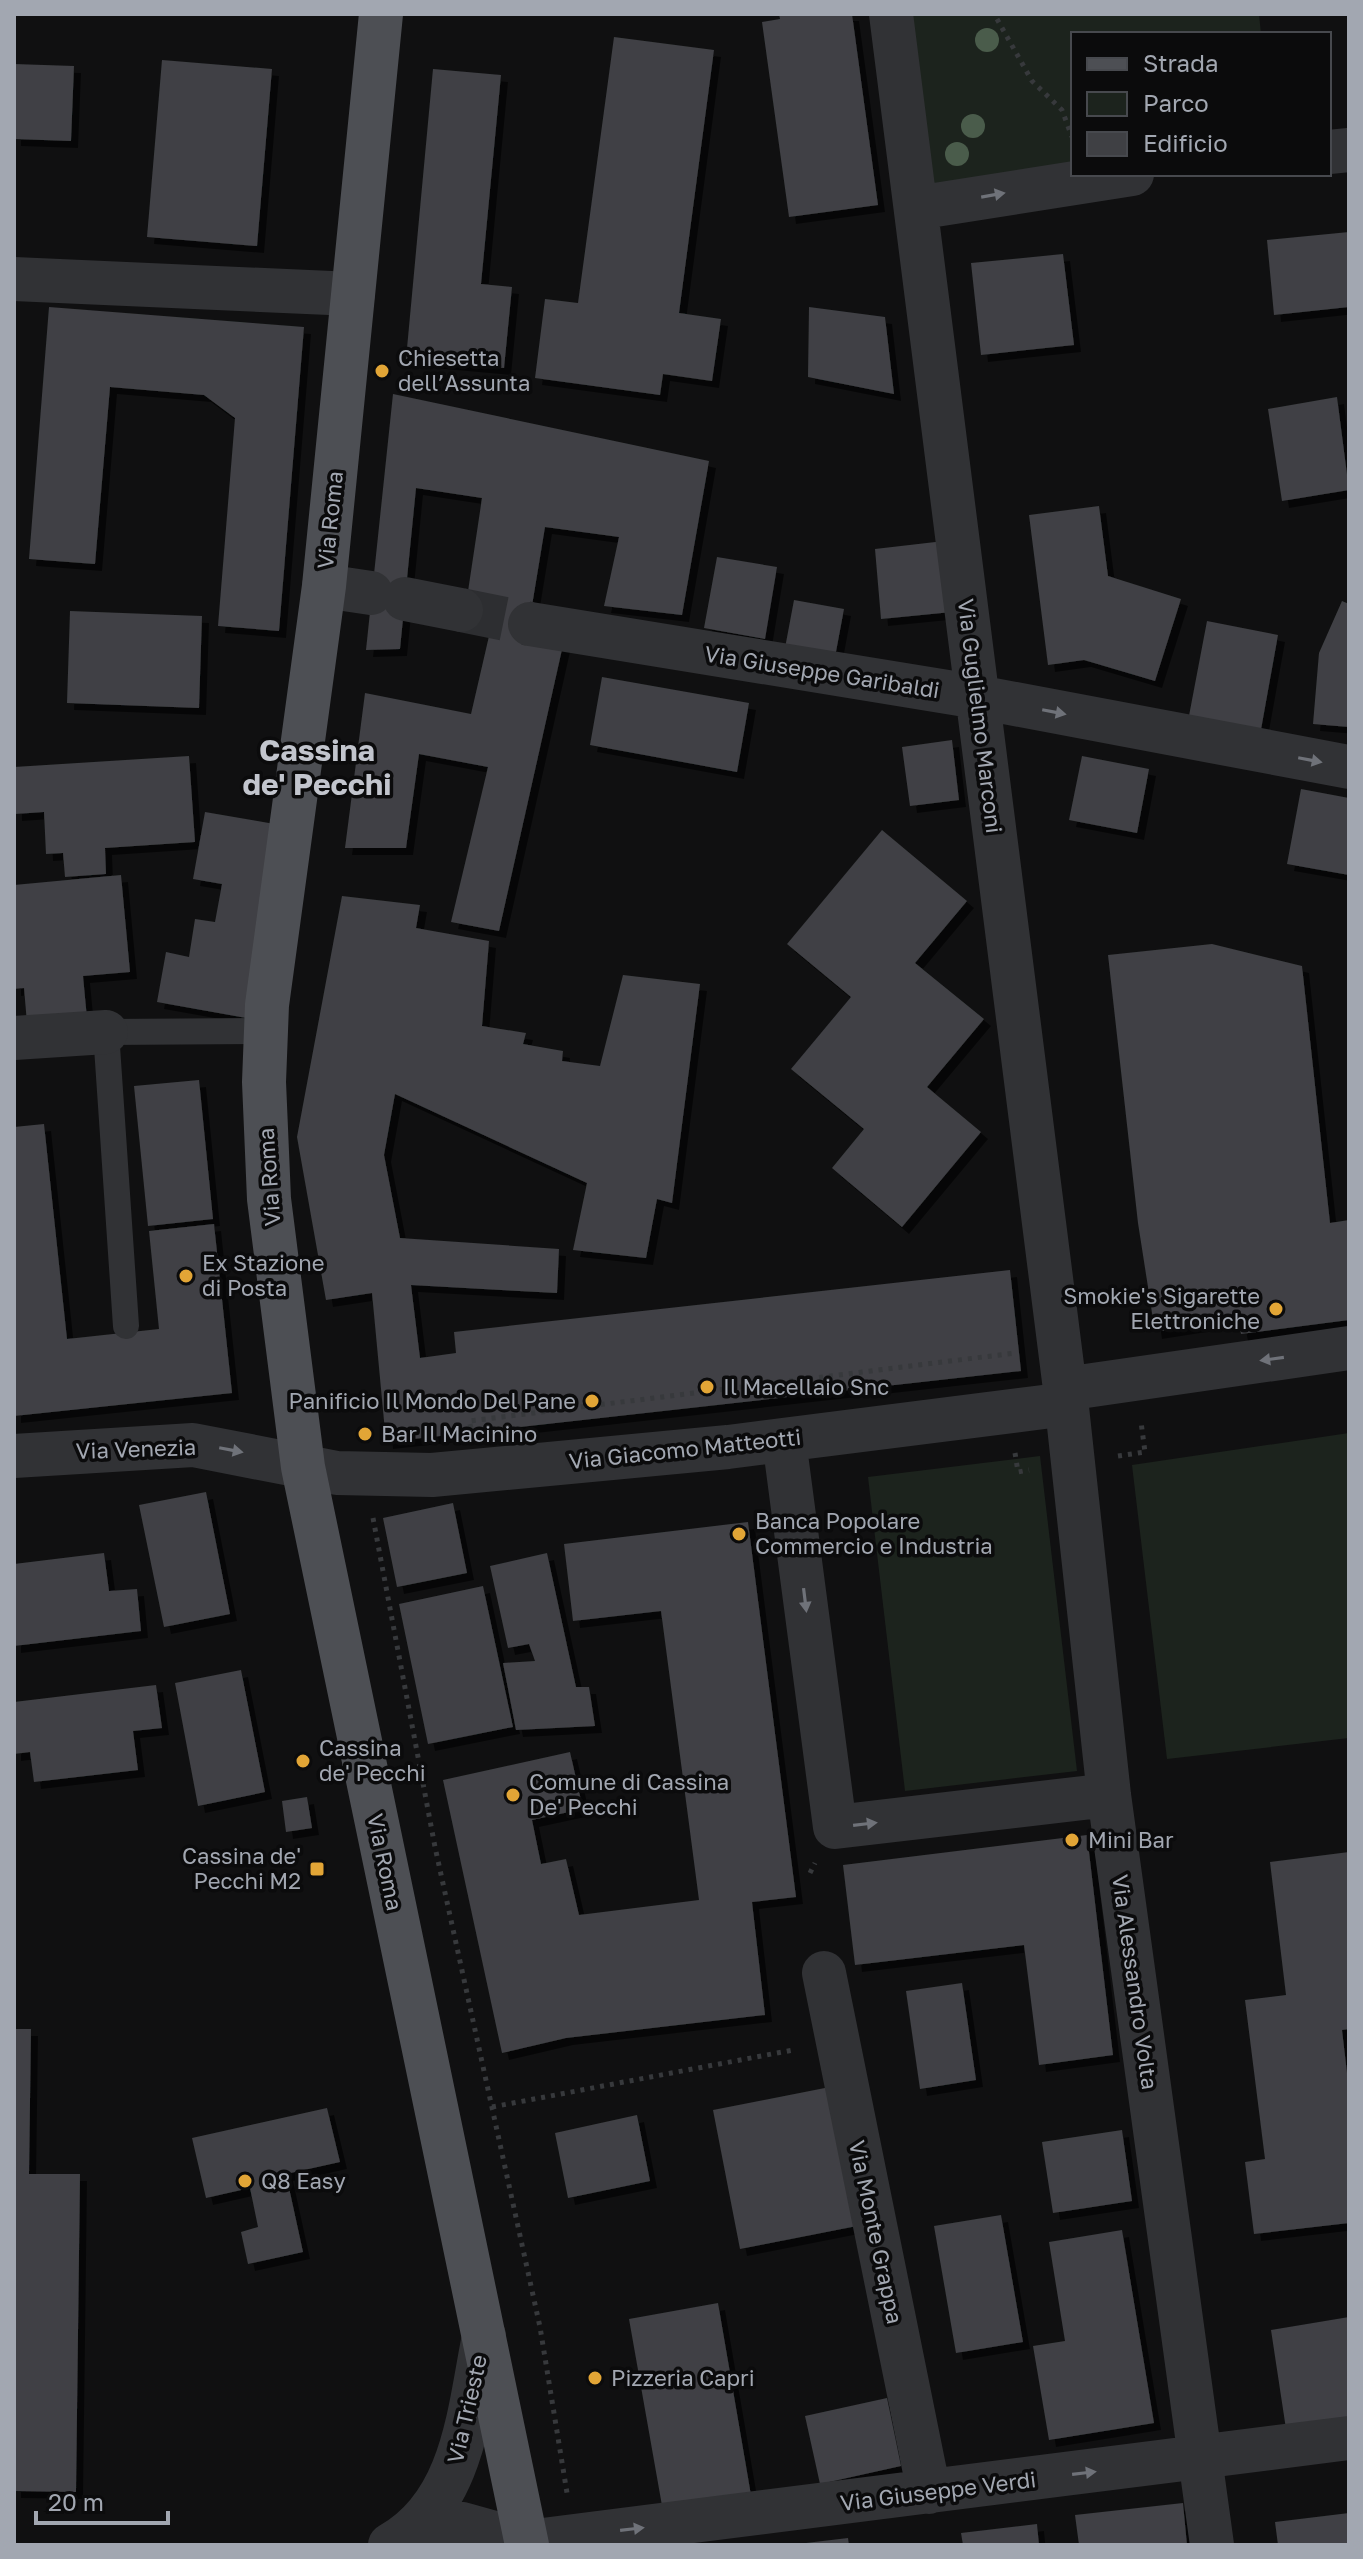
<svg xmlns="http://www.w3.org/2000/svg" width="1363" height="2559" font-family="'Golos Text',sans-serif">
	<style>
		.green { fill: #1c231d }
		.building { fill: #3f4044; filter: url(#shadow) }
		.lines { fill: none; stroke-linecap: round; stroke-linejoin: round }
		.street-tunnel { stroke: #2d2e31; stroke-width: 44; stroke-dasharray: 44 22; stroke-linecap: butt }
		.path { stroke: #37393c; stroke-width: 5; stroke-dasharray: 4 6; stroke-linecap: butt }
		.lane { stroke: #313235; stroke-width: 26 }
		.street { stroke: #313235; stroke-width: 44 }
		.primary { stroke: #4d4f54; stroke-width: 44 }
		.tree { fill: #4a5c4b }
		.oneway { fill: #6f7279 }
		.poi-dot { fill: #e2a536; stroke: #0b0b0c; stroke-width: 3 }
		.labels { text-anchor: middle; stroke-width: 7; stroke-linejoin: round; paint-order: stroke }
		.poi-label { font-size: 22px; fill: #a2a7b1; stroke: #0b0b0c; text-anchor: start }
		.street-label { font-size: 22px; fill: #a2a7b1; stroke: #0b0b0c }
		.district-label { font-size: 30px; font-weight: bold; fill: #c2c5cd; stroke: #0b0b0c }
	</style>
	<defs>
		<filter id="shadow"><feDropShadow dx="7" dy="7" stdDeviation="0" flood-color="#0009"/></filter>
	</defs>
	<rect width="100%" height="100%" fill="#101011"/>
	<path class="green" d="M889,14H1259L1261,34H1073V174L912,208Z
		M1349,1433V1738L1167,1759L1132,1465Z
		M1040,1456L1077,1771L905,1791L868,1477Z"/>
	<path class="building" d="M779,14H852L878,205L789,217L762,22L780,19Z
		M614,37L714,50L679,313L721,319L712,381L663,374L660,395L535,378L545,299L578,303Z
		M162,60L272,69L257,246L147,237Z
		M14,64L74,66L71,141L14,139Z
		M433,69L501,75L481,284L512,287L504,368L406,359Z
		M1349,232V307L1274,315L1267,240Z
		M1063,254L1074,345L981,355L971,263Z
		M49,307L304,327L279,631L218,626L235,418L204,395L110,387L95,564L29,559Z
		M809,307L885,317L894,394L808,377Z
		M393,394L709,461L682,615L604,606L619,537L545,527L528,630L565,636L499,931L451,922L488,767L419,754L406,848H345L365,693L471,714L492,623L464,618L482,498L416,488L400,649L366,650Z
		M1337,397L1349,490L1282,501L1268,409Z
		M1099,506L1108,576L1181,599L1155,681L1084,660L1048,665L1029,515Z
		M944,541L952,612L881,619L875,549Z
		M717,557L777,567L765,639L704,628Z
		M794,600L844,609L835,657L785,648Z
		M1342,601L1349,604V727L1313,724L1319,653Z
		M70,611L202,616L199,708L67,703Z
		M1207,621L1278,635L1260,735L1188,721Z
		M602,677L749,703L737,772L590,745Z
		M952,740L959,800L910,806L902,747Z
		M189,756L195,842L105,848L106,874L65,877L63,853L46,854L44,812L15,814L14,767Z
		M1082,756L1149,769L1137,833L1069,820Z
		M1301,789L1349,798V875L1287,864Z
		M205,812L286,826L252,1019L157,1002L166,952L189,957L195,919L215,922L222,884L193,879Z
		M882,830L967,901L915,963L984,1019L927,1087L981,1132L902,1227L832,1168L864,1129L791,1069L851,997L787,944Z
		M121,875L130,972L83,976L88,1029L28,1035L24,988L14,989V885Z
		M342,896L420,905L416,928L489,941L482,1026L526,1033L523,1044L563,1051L562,1061L600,1066L623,975L700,984L672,1203L657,1199L646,1258L573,1250L587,1183L395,1094L384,1155L400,1238L559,1249L557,1293L411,1285L420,1358L456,1353L454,1332L1010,1270L1021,1371L386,1442L372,1293L326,1300L297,1137Z
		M1212,944L1302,966L1330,1223L1349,1220V1320L1241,1334L1238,1319L1155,1332L1138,1223L1108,955Z
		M199,1080L213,1219L148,1226L134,1086Z
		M44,1124L67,1339L159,1329L149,1231L214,1224L232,1393L14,1416V1127Z
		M206,1492L230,1614L164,1627L139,1505Z
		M453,1503L467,1573L397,1587L383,1518Z
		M748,1522L796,1897L752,1902L765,2015L566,2038L502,2053L443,1780L570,1752L583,1809L532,1820L541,1864L566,1859L579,1915L699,1900L661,1611L573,1621L564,1544Z
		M104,1553L109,1591L137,1589L141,1631L14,1646V1564Z
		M547,1553L576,1687H589L595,1726L516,1730L503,1663L535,1661L529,1644L508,1648L490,1566Z
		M483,1586L513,1727L428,1744L399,1604Z
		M241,1670L265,1792L198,1806L175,1683Z
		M156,1685L162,1728L133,1731L138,1770L34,1782L30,1752L14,1754V1702Z
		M307,1797L312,1828L286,1832L282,1801Z
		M1087,1835L1113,2055L1039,2065L1024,1945L855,1965L843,1865Z
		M1349,1852V2029L1342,2030L1349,2090V2223L1254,2234L1245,2162L1265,2159L1245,2000L1286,1995L1270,1862Z
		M962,1983L976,2080L920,2089L906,1991Z
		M14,2029H31L29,2174H80L76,2492L14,2491Z
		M835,2086L862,2225L740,2249L713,2110Z
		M327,2108L340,2162L286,2174L303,2252L248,2264L241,2232L258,2227L250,2188L206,2198L192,2138Z
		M637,2115L650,2181L568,2198L555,2133Z
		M1122,2130L1132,2201L1053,2213L1042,2142Z
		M1001,2215L1023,2342L956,2353L934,2226Z
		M1122,2230L1154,2423L1049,2440L1033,2346L1065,2341L1049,2242Z
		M718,2303L752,2501L664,2517L629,2319Z
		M1349,2317V2419L1286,2429L1271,2330Z
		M887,2398L901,2466L820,2484L805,2416Z
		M1183,2503L1187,2545H1079L1075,2515Z
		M1349,2513V2545H1278L1275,2522Z
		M1037,2524L1039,2545H963L961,2533Z
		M848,2538L849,2545H806V2543Z"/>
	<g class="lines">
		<path class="street-tunnel" d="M461,610L530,624"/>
		<path class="path" d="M997,19L1032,81L1062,110L1072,137
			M471,1428L469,1421L1015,1353
			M1015,1453L1018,1472L1029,1470
			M1118,1456L1145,1452L1141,1422
			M373,1518L435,1847L540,2327L567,2493
			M810,1873L815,1863
			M492,2107L793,2050"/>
		<path class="lane" d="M126,1326L106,1032L265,1031"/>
		<path class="street" d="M891,14L1065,1389L1109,1795L1212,2545
			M1329,152L1349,150
			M916,208L1132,174
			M14,279L353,294
			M324,586L371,593
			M405,599L461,610
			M530,624L978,697L1349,767
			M14,1038L106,1032
			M1065,1389L1349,1348
			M784,1440L835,1827L1109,1795
			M14,1456L193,1445L337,1473L432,1475L728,1447L1067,1404
			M824,1973L929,2492
			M422,2521L462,2524L527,2542L1349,2438
			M390,2545C464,2504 469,2410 484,2336"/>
		<path class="primary" d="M381,14L324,586L267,1005L264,1082L269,1199L303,1467L527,2545"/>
	</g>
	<g class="tree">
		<circle cx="987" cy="40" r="12"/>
		<circle cx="973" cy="126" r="12"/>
		<circle cx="957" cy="154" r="12"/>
	</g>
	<defs><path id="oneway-solid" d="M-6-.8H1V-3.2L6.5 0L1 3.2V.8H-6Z" transform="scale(2)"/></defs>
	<g class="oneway">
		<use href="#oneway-solid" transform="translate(993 195) rotate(-10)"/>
		<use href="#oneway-solid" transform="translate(1054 712) rotate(11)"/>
		<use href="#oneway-solid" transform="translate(1310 760) rotate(11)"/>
		<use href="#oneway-solid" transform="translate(1272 1359) rotate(172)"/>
		<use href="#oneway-solid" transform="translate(231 1450) rotate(11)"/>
		<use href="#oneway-solid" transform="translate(805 1600) rotate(83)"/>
		<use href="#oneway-solid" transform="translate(865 1824) rotate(-7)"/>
		<use href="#oneway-solid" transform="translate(1084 2473) rotate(-7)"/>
		<use href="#oneway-solid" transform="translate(632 2529) rotate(-7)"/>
	</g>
	<g class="poi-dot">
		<circle cx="382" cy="371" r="8"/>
		<circle cx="186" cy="1276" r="8"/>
		<circle cx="1276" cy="1309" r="8"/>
		<circle cx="707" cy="1387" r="8"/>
		<circle cx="592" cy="1401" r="8"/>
		<circle cx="365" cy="1434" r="8"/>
		<circle cx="739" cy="1534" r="8"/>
		<circle cx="303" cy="1761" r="8"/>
		<circle cx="513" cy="1795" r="8"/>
		<circle cx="1072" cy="1840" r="8"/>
		<rect x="309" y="1861" width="16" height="16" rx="4"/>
		<circle cx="245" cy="2181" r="8"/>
		<circle cx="595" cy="2378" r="8"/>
	</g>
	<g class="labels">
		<g class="poi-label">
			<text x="398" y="366">Chiesetta<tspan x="398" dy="25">dell’Assunta</tspan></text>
			<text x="202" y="1271">Ex Stazione<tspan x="202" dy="25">di Posta</tspan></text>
			<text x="1260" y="1304" text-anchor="end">Smokie's Sigarette<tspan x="1260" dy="25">Elettroniche</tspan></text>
			<text x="723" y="1395">Il Macellaio Snc</text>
			<text x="576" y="1409" text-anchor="end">Panificio Il Mondo Del Pane</text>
			<text x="381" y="1442">Bar Il Macinino</text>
			<text x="755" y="1529">Banca Popolare<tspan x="755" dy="25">Commercio e Industria</tspan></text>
			<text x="319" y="1756">Cassina<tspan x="319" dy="25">de' Pecchi</tspan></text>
			<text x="529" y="1790">Comune di Cassina<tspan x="529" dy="25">De' Pecchi</tspan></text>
			<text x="1088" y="1848">Mini Bar</text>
			<text x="301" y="1864" text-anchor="end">Cassina de'<tspan x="301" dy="25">Pecchi M2</tspan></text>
			<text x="261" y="2189">Q8 Easy</text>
			<text x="611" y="2386">Pizzeria Capri</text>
		</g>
		<g class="street-label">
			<text transform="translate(330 520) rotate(-84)" y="8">Via Roma</text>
			<text transform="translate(822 672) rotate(9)" y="8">Via Giuseppe Garibaldi</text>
			<text transform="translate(980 716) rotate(83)" y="8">Via Guglielmo Marconi</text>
			<text transform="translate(269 1177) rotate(-94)" y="8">Via Roma</text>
			<text transform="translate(136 1449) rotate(-2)" y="8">Via Venezia</text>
			<text transform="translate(685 1449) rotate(-6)" y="8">Via Giacomo Matteotti</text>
			<text transform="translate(385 1862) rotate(78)" y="8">Via Roma</text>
			<text transform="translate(1135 1982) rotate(82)" y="8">Via Alessandro Volta</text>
			<text transform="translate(876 2232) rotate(78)" y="8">Via Monte Grappa</text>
			<text transform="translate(467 2409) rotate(-77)" y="8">Via Trieste</text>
			<text transform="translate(938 2491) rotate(-7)" y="8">Via Giuseppe Verdi</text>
		</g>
		<g class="district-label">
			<text x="317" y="761">Cassina<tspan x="317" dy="34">de' Pecchi</tspan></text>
		</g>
	</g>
	<rect width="1363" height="2559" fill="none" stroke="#a2a7b1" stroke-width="32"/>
	<rect x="1071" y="32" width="260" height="144" fill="#0b0b0c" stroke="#47494e" stroke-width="2"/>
	<rect x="1087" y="58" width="40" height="12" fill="#4d4f54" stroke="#47494e" stroke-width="2"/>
	<text x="1143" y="72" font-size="24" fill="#a2a7b1">Strada</text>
	<rect x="1087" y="92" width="40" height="24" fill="#1c231d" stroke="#47494e" stroke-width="2"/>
	<text x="1143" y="112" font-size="24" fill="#a2a7b1">Parco</text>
	<rect x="1087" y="132" width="40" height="24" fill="#3f4044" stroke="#47494e" stroke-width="2"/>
	<text x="1143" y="152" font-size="24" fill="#a2a7b1">Edificio</text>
	<path d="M36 2511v12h132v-12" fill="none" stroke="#a2a7b1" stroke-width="4"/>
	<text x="48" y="2511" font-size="24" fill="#a2a7b1" stroke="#0b0b0c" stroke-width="6" paint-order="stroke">20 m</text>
</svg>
